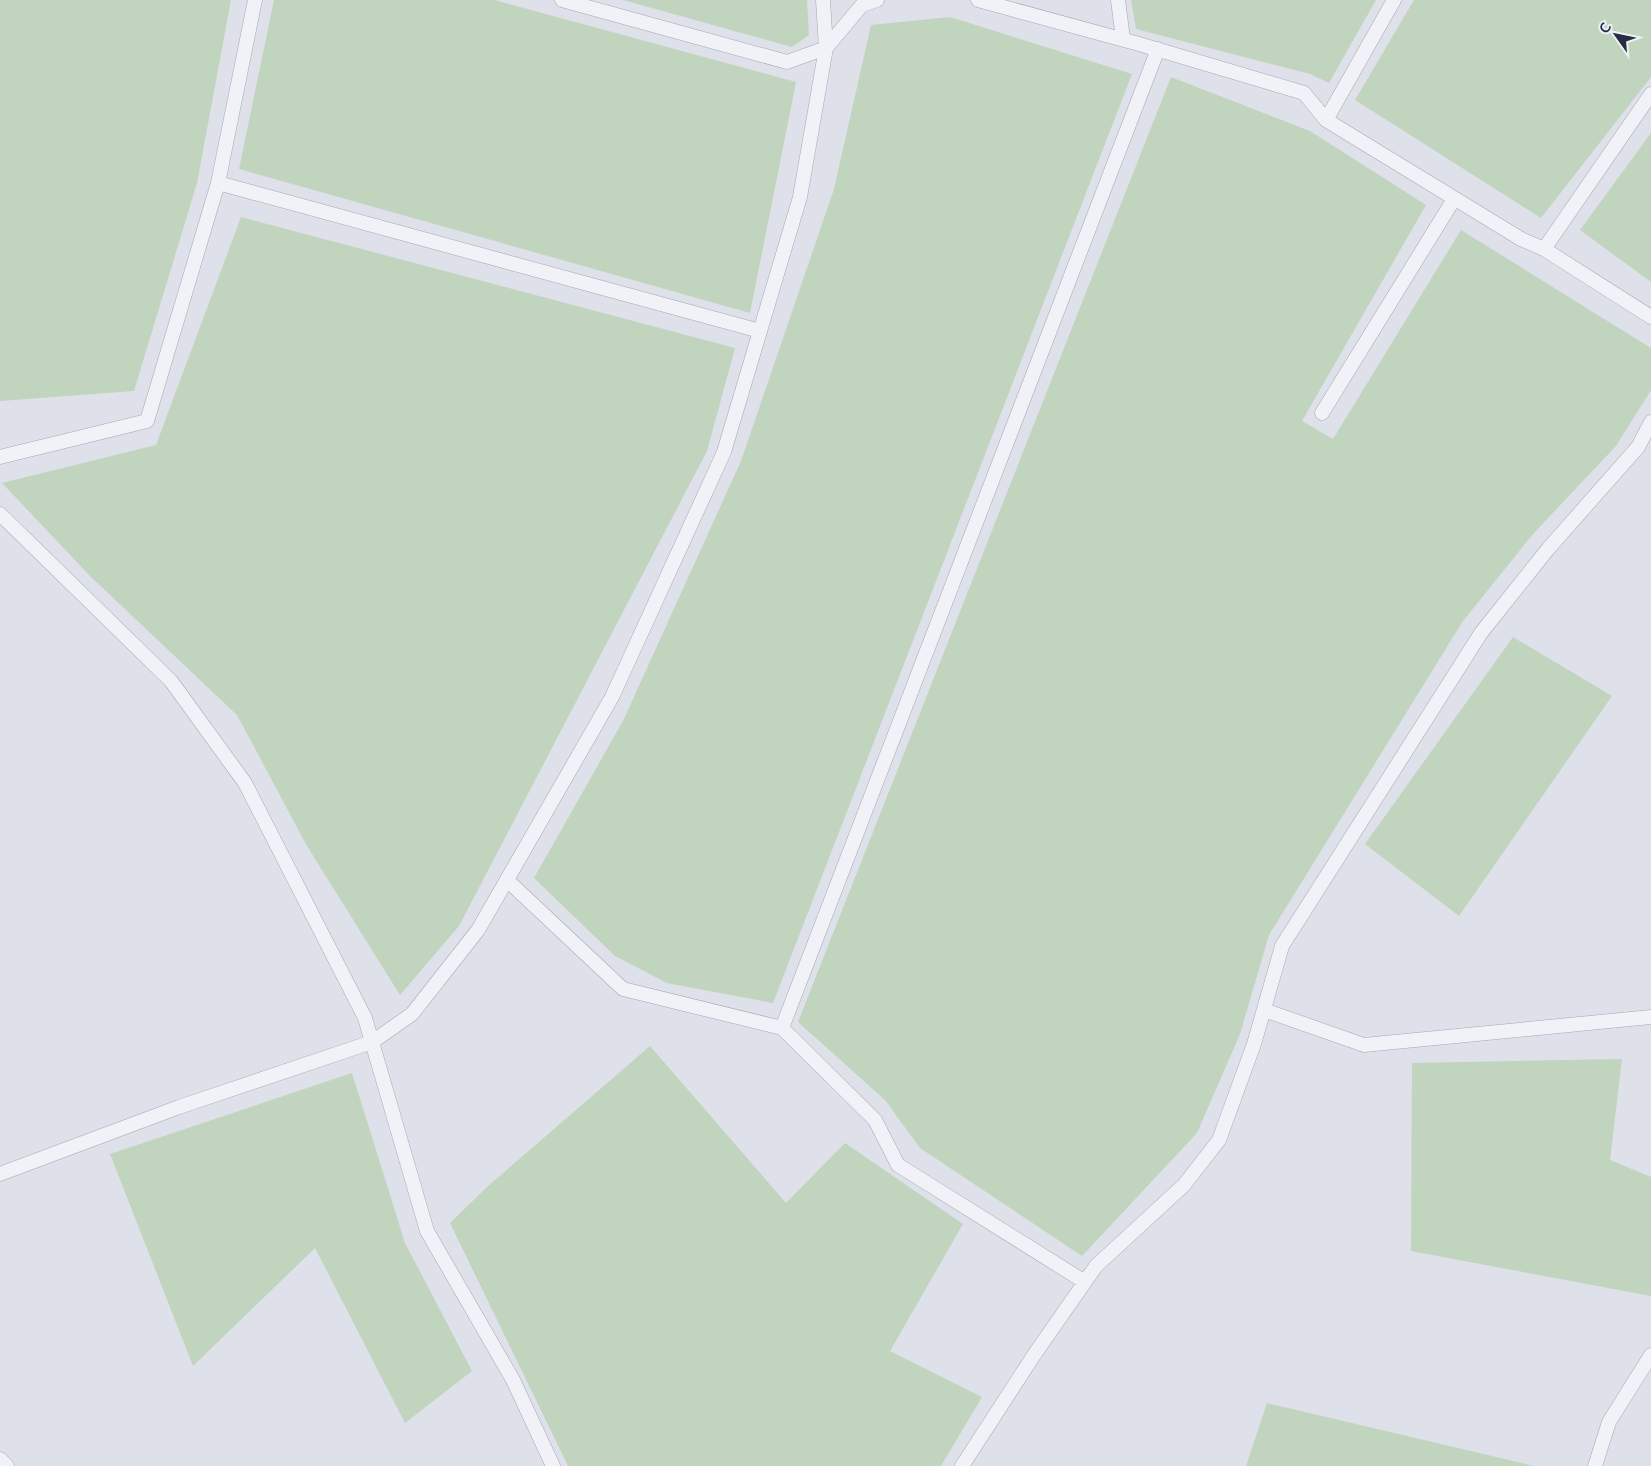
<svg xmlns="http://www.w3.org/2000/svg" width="1651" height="1466" font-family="Lato,sans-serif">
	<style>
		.green { fill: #c1d4be }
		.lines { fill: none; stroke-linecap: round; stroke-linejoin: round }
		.service-casing { stroke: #a3a7b4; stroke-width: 15 }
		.service { stroke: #f1f2f7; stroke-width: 14 }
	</style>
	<rect width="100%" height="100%" fill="#dee1e9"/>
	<path class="green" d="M0,0H231L197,183L134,391L0,401Z
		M274,0H494L796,82L750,313L239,169Z
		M623,0H807L809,35L792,47Z
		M1131,0H1376L1329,83L1310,74L1136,29Z
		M1414,0H1651V77L1541,218L1355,100Z
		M950,17L1132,74L773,1003L667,983L615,956L534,878L623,721L741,461L834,189L871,25Z
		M1171,77L1310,131L1426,205L1302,421L1333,439L1461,230L1651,348V390L1616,446L1533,534L1463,621L1269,935L1240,1034L1197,1133L1082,1256L920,1148L885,1100L798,1022Z
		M1651,133V282L1580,230Z
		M241,217L735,348L707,451L459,926L400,995L307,846L237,715L90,576L2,483L156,445Z
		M1513,637L1612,696L1459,916L1365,844Z
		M650,1046L786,1203L845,1143L963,1224L890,1351L982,1397L941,1466H568L450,1223L487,1187Z
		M1622,1059L1610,1160L1651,1177V1296L1411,1251L1412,1063Z
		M352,1073L405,1243L472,1371L405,1423L315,1248L193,1366L110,1154Z
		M1267,1403L1534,1466H1246Z"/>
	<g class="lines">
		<defs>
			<path id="service" d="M255,0L218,183L760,331
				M562,0L787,62L826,48L823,0
				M978,0L1139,44L1304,93L1326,120L1521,239L1544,249L1651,317
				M1118,0L1123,39
				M1326,120L1394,0
				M1544,249L1651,94
				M1322,413L1454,199
				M0,457L147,421L218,183
				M0,514L171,681L245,783L365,1018L427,1231L513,1380L553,1466
				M507,880L623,989L782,1028
				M1264,1010L1364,1045L1651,1017
				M0,1174L179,1107L372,1042L412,1014L478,930L612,697L724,452L800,197L826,48L862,5L877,0
				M1085,1282L898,1165L875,1120L782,1028L1158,49
				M0,1459L7,1466
				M962,1466L1034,1355L1096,1266L1184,1185L1219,1140L1254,1044L1282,946L1481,633L1548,549L1638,447L1651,422
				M1595,1466L1609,1422L1651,1355"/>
		</defs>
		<use href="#service" class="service-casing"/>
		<use href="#service" class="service"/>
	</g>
	<g transform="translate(1616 35) rotate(303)" stroke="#edf0f6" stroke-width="4" paint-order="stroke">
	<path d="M0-4L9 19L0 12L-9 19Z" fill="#252d42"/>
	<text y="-8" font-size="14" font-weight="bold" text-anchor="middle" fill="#252d42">С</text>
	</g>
</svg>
